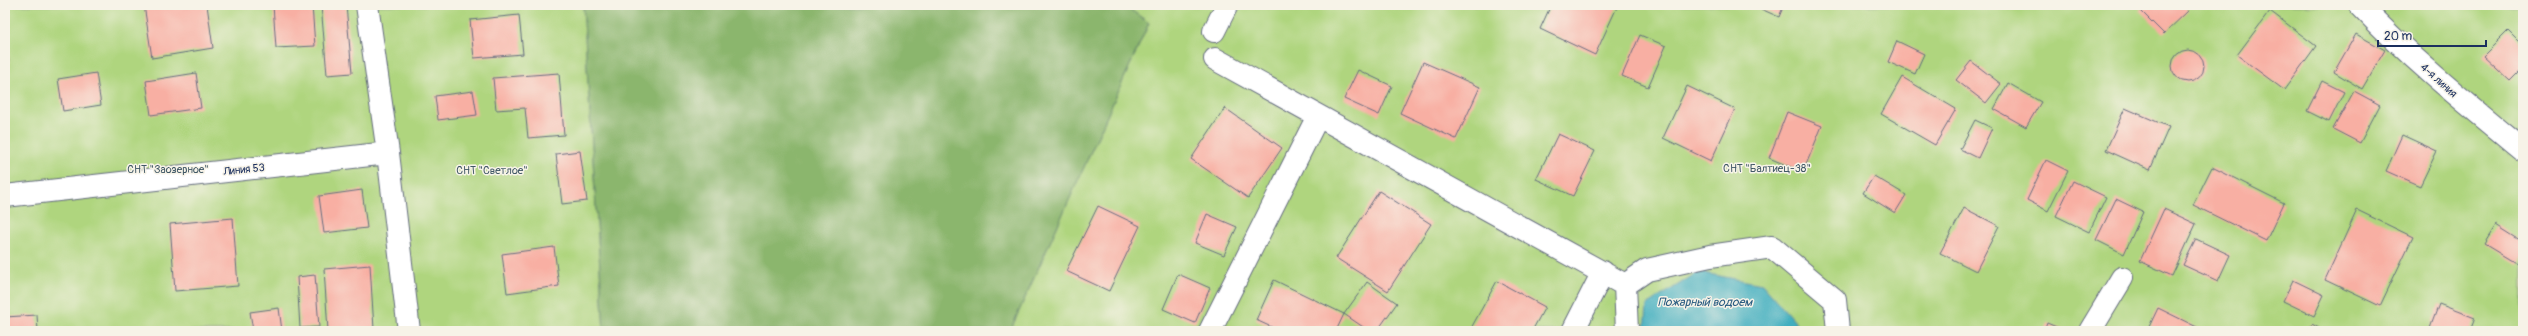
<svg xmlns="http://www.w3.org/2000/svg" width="2528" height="336" viewBox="0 0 2528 336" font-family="Pangolin,sans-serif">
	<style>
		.green { fill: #afd57e; stroke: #65826e }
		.forest { fill: #8bb66d; stroke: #537266 }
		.water { fill: #41aebf; stroke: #2e6e8e }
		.building { fill: #f8afa3 }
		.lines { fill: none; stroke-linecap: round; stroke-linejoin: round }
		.street-casing { stroke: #646c7f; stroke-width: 24 }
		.street { stroke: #fff; stroke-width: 22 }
		.labels { text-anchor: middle; stroke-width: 3; stroke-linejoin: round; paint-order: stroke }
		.street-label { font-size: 11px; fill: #1b2f5e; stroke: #f7f3e8 }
		.park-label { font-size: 11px; fill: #405866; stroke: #f7f3e8 }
		.water-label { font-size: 12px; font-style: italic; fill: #285b80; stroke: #f7f3e8 }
	</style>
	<rect width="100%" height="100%" fill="#f7f3e8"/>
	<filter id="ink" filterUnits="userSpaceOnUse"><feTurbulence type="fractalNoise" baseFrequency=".025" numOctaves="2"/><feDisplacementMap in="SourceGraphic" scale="8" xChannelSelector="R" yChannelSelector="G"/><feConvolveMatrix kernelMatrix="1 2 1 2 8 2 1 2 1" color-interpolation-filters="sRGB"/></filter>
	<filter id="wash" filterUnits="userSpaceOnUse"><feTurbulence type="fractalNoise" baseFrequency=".012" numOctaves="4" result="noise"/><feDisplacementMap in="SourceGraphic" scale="16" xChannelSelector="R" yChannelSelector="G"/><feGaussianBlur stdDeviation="0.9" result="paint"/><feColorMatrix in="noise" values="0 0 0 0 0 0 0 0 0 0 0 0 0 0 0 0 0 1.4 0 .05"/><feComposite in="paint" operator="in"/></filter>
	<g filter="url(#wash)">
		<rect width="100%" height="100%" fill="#ecdebb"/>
		<path class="green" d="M5,5H583L604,331H5Z
			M1124,5H2523V331H1010L1149,23Z"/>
		<path class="forest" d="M583,5H1124L1149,23L1010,331H604Z"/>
		<path class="water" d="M1698,272L1762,284L1803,331H1645L1647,305Z"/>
		<g id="blocks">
			<path class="building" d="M144,5H207L213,48L152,58Z
				M273,5H312L315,46L276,48Z
				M321,5H346L352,73L327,75Z
				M1551,5H1618L1595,55L1540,29Z
				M1752,5H1784L1779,17Z
				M2145,5H2184L2189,10L2164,34L2140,10Z
				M2270,11L2316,46L2284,90L2237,55Z
				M519,15L523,54L474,58L470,20Z
				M5,19L9,63H5Z
				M2508,31L2523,46V68L2510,81L2483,56Z
				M2356,34L2385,50L2362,89L2334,72Z
				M1640,35L1666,46L1648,87L1622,76Z
				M1897,41L1924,54L1915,74L1888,62Z
				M2172 66a16 16 0 1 1 32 0a16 16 0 1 1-32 0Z
				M1971,61L2001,84L1986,103L1956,80Z
				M1423,62L1480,87L1456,139L1400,113Z
				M1358,70L1392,86L1379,115L1344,99Z
				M96,73L101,105L63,111L58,79Z
				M196,73L201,108L151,115L146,81Z
				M559,73L564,135L528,138L525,108L496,110L493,78Z
				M1902,77L1956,109L1935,145L1881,114Z
				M2322,81L2344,92L2329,122L2307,111Z
				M2008,83L2041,102L2026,127L1994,109Z
				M1687,86L1735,109L1711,161L1663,138Z
				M473,91L477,115L438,120L435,96Z
				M2354,91L2380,105L2360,143L2333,129Z
				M1225,108L1282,148L1248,198L1191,159Z
				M2125,108L2169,127L2150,170L2106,150Z
				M1787,112L1822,126L1803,172L1769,158Z
				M1975,120L1992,128L1978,158L1960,149Z
				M1558,134L1595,151L1573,196L1536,179Z
				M2402,135L2437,151L2420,186L2386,171Z
				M580,151L587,201L562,204L556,154Z
				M2046,160L2068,171L2048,211L2027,200Z
				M2212,167L2284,203L2266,241L2193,205Z
				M1874,176L1906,195L1895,213L1863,193Z
				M2073,181L2106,197L2089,232L2056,216Z
				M362,190L367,228L324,233L319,196Z
				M1379,191L1431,224L1388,291L1336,258Z
				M2116,199L2143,212L2124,254L2096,240Z
				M1098,206L1140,226L1109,291L1066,271Z
				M1964,208L1999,226L1976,271L1940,253Z
				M2164,209L2196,224L2172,276L2140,261Z
				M2357,210L2413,237L2380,306L2325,280Z
				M1207,214L1237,227L1224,255L1195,243Z
				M233,218L238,286L175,291L170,224Z
				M2496,225L2523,242V255L2517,264L2484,244Z
				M2196,239L2230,255L2218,281L2183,265Z
				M554,247L559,286L507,293L502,254Z
				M370,265L374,329L328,331L324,269Z
				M1178,274L1210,288L1195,323L1163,309Z
				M315,275L319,327L300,328L297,277Z
				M1274,280L1344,314L1336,331H1280L1256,320Z
				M2293,280L2324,295L2314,316L2283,301Z
				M1497,281L1545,307L1532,331L1470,330Z
				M1367,282L1397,303L1377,331H1369L1344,314Z
				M2439,304L2475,318L2470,331H2429Z
				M279,308L282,331H253L250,312Z
				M2158,308L2205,331H2147Z
				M37,315L38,331H5V317Z
				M2047,323L2066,331H2044Z
				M2312,324L2324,331H2308Z"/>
		</g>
	</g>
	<g filter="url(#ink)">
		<use href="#blocks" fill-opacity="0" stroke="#646c7f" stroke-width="1"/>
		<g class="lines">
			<g class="street-casing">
				<path id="street" d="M367,5L388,153L409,331
					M2360,5C2410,58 2467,104 2523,150
					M1214,31L1227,5
					M1215,59L1625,285
					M5,196L388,153
					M1210,331L1318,116
					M1573,331L1603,272
					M1627,331L1625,285L1647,270L1710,256L1772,247L1835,300L1838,331
					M2090,331L2122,278"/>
			</g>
			<use href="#street" class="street"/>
		</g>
	</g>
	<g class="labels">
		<g class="street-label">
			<text transform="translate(2439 80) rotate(42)" y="4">4-я линия</text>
			<text transform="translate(244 169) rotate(-6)" y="4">Линия 53</text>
		</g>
		<g class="park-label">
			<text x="1767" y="172">СНТ "Балтиец-38"</text>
			<text x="168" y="173">СНТ "Заозерное"</text>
			<text x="492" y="174">СНТ "Светлое"</text>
		</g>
		<g class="water-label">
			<text x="1705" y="306">Пожарный водоем</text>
		</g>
	</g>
	<rect width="2528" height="336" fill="none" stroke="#f7f3e8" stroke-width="20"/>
	<path d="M2378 40v6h108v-6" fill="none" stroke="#1b2f5e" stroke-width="2"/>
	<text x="2384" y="40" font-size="12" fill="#1b2f5e" stroke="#f7f3e8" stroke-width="3" paint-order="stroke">20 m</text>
</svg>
